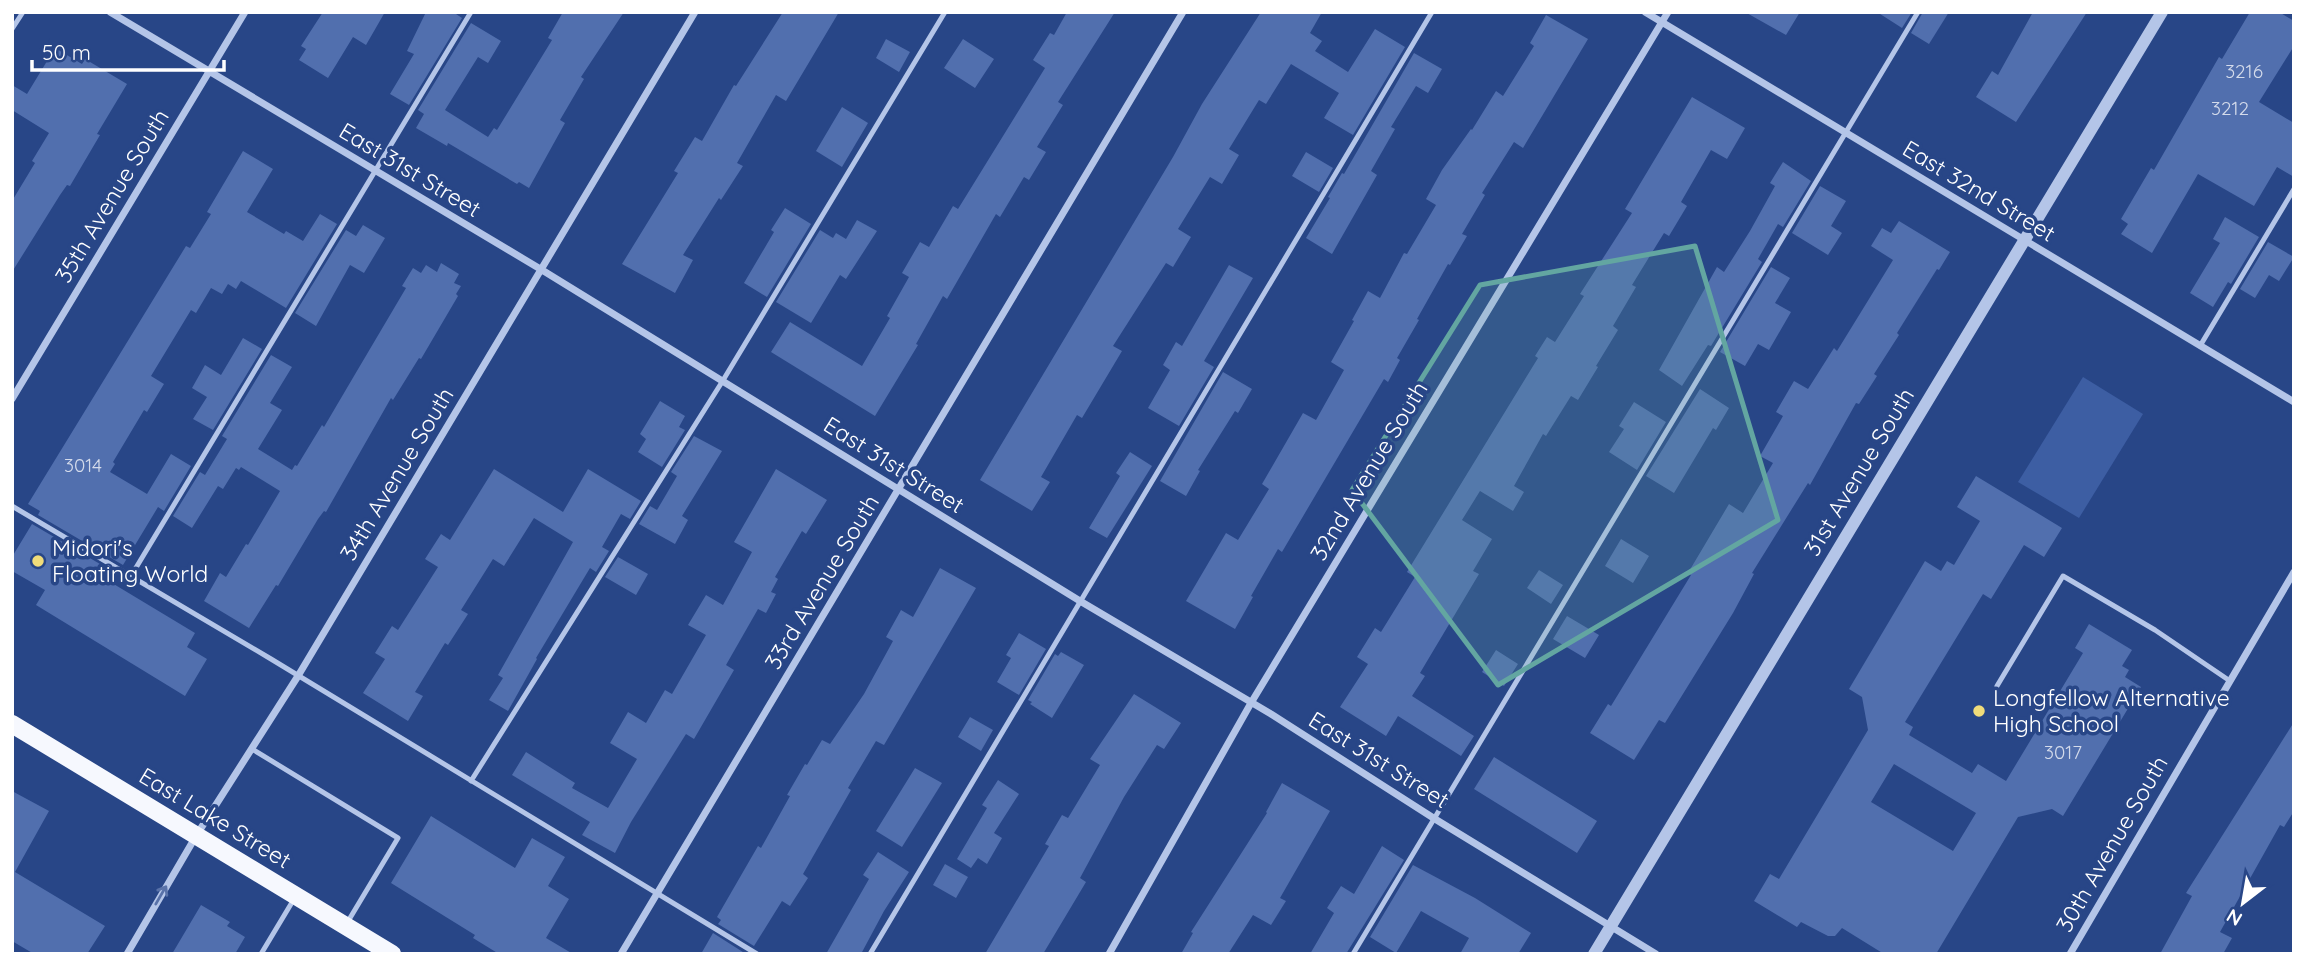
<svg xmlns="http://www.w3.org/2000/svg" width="2306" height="966" viewBox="0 0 2306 966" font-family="Quicksand,sans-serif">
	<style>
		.green { fill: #3d5ea3 }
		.building { fill: #516fae; fill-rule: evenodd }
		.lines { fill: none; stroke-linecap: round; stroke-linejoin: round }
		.service { stroke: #b4c5e8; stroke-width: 5 }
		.minor { stroke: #b4c5e8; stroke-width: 7 }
		.tertiary { stroke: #b4c5e8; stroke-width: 12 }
		.primary { stroke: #f6f8fe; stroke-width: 18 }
		.oneway { stroke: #5972a9 }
		.marked { fill: #63a6a1; fill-opacity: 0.2; stroke: #63a6a1; stroke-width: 5; stroke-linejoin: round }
		.poi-dot { fill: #f0dc7a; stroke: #284687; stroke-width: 2.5 }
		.labels { text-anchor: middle; stroke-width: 7; stroke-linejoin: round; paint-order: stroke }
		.number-label { font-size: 19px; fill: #d4dbeb }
		.street-label { font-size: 23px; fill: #fff; stroke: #284687 }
		.poi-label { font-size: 23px; fill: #fff; stroke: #284687; text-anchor: start }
	</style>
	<rect width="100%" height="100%" fill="#284687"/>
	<path class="green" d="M2083,377L2143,414L2079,518L2018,482Z"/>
	<path class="building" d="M323,12H385L366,45L353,37L328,78L299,60L306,49L301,46Z
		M426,12H453L462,18L409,105L390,94L414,54L407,51Z
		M563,12H624L581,77L584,79L560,120L565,123L529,188L519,182L517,184L448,143L447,146L416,128L424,114L418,110L471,23L501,41L488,63L478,57L445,110L488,137L494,128L497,130L552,40L548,38Z
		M783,12H839L786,101L776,95L737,163L743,166L721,200L719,198L683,255L693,260L675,293L622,264L678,173L674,171L695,137L702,141L734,85L736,86Z
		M1067,12H1115L1058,102L1063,105L1037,147L1046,152L1029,180L1024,177L1000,217L996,214L947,299L943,296L916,344L918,345L875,416L771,352L790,322L862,366L890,318L887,316L909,277L902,273L920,242L929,247L953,206L958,209L1045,68L1033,60L1050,33L1054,35Z
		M1261,12H1322L1310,33L1322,41L1315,51L1348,72L1375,29L1405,47L1353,135L1324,118L1339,93L1291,64L1266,104L1259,100L1229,149L1239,155L1222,184L1210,177L1178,229L1191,237L1173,267L1166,263L1113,346L1122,351L1082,418L1077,415L1041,477L1050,482L1032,511L980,480L1173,157L1202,104Z
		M1745,12H1800L1786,35Z
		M1877,12H1912L1902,28Z
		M1923,12H1949L1929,44L1911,33Z
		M2033,12H2087L2016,122L1976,97L1992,71L1998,75Z
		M2250,12H2279L2294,21V46L2259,102L2294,123V177L2277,167L2254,206L2198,174L2152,253L2121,234L2128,224L2121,219L2151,168L2154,170L2219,57L2222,59Z
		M1546,15L1588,39L1523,148L1514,142L1482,193L1485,195L1462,234L1467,236L1450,265L1448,264L1417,319L1419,320L1397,358L1400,360L1388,382L1384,379L1282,552L1278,549L1251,596L1253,597L1235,629L1186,601L1226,533L1238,540L1269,489L1262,484L1303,413L1316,420L1344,370L1331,362L1354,321L1352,320L1368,291L1380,298L1404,253L1407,254L1436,205L1426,199L1442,170L1471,129L1472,130L1496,91L1503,96L1534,46L1530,43Z
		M886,39L910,52L899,72L876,58Z
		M963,39L994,59L975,88L944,68Z
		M55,48L82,64L85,59L127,84L97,134L100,135L70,186L67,185L60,195L12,272V201L35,163L32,161L49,133L12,110V85L27,94Z
		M1414,53L1442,69L1428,93L1416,86L1391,127L1395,129L1371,171L1377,175L1332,254L1306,238L1330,198L1328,197L1342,173L1344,174Z
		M1692,97L1745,128L1727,159L1711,150L1681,202L1687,206L1669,236L1664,233L1632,285L1636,287L1613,326L1618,330L1596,366L1598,367L1578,400L1571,396L1546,436L1543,434L1514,486L1524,492L1513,511L1480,491L1462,520L1492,539L1473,571L1479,574L1420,673L1425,676L1412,696L1474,736L1461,756L1398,716L1386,736L1340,707L1368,664L1357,657L1375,628L1381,632L1415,577L1407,572L1538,358L1535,356L1547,337L1555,342L1584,296L1580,294L1632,213L1625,209Z
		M842,107L868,123L842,167L816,151Z
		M243,151L273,169L247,212L284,234L286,231L303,241L320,214L337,224L286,308L241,281L236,289L228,284L222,294L211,288L196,313L191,310L151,376L164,384L147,412L144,410L113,462L115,464L110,472L147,494L171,454L191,466L164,511L158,507L123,565L38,515L40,511L28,504L186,246L190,248L211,214L207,212Z
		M1306,152L1333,168L1319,192L1292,176Z
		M1783,162L1811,181L1783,227L1778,224L1758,259L1762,262L1711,346L1708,345L1682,386L1659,370L1717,267L1724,272L1750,231L1775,186L1770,183Z
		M1820,186L1846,201L1831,226L1842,233L1828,255L1792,233Z
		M785,208L811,224L767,297L744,283L774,232L771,230Z
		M2225,217L2259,237L2231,284L2228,282L2213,307L2190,293L2220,243L2213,239Z
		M857,220L877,231L846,279L840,275L811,323L776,302L820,230L833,238L836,233L846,239Z
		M1899,221L1950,252L1939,270L1937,269L1897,333L1899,335L1874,374L1877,376L1859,404L1856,403L1810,485L1808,483L1752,573L1754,574L1733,613L1665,723L1659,720L1634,760L1590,733L1608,704L1611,706L1691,575L1688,573L1729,504L1743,513L1773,463L1760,456L1783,416L1776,412L1794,381L1808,389L1834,348L1837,351L1893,260L1871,246L1882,228L1891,233Z
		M363,225L385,238L364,273L350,265L316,326L295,313L346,230L356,236Z
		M2268,242L2294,257L2279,281L2269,275L2255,298L2240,289Z
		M441,263L459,274L454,283L461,286L456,294L458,296L421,359L419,358L393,400L391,398L326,512L324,511L318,519L278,586L276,585L249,628L204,601L220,573L226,577L246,544L248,545L280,491L241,467L239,470L236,468L223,489L218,486L192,528L173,516L200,472L205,475L227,439L222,436L271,355L292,367L270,403L282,410L258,449L292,470L295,465L297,466L322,425L324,427L354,376L406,288L402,286L413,268L421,273L426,265L437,272Z
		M1229,265L1253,278L1204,361L1214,367L1179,426L1148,408L1170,370L1163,365L1176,342L1182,346Z
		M1771,267L1790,278L1775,303L1791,312L1769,350L1758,344L1745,366L1720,352Z
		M243,338L262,349L213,430L193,419L207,397L192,388L205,365L221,375Z
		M1223,372L1252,389L1238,413L1235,411L1198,470L1200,471L1186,496L1160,481Z
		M1700,389L1729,408L1716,430L1713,428L1674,493L1646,476Z
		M660,401L685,416L679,427L685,430L662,467L638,452L646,439L640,434Z
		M1634,402L1666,422L1637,470L1609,452L1624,429L1619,426Z
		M694,436L722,451L682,516L688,520L675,544L639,524L650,506L657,510L677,476L671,472Z
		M1130,452L1152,466L1107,538L1089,528L1120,476L1116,473Z
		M494,469L563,512L588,469L641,501L630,519L621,514L602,547L609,551L596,572L590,568L536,658L537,659L508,711L489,700L503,678L498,675L573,542L534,518L504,566L493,559L461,610L468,614L448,645L445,643L415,692L423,696L408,721L363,693L385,659L375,653L392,626L398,630L438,567L425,559L441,534L450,540Z
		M776,469L827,500L806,534L802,531L775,577L778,579L771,592L776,594L766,613L758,609L726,665L734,670L694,739L686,734L631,822L615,853L582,835L590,822L512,775L526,752L575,783L572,788L608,808L637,759L610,743L628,712L646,723L665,690L672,694L706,635L688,625L706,595L723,605L752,552L734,542Z
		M1976,476L2062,528L2044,557L2024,545L1991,599L1983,594L1905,722L1913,727L1909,735L1972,773L1978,764L2006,781L2083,653L2075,648L2089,624L2132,650L2122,666L2129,670L2125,677L2141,687L2063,816L2052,809L2018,817L1936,954H1884L1842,928L1835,936H1828L1801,922L1797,927L1754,901L1770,874L1779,879L1868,730L1862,697L1849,689L1925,561L1941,571L1947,561L1954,565L1980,521L1957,507ZM1894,764L1976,813L1953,851L1871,802Z
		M32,524L117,574L112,583L195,633L187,647L207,659L185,696L36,605L45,590L12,571V557Z
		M1621,539L1649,556L1633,583L1605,566Z
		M618,557L648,574L636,595L605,577Z
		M940,568L976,588L884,745L876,741L848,788L851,790L803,874L808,878L790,906L782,901L754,946L718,924L721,920L717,917L758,846L761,848L790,796L787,795L805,764L807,765L822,740L830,744L864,694L893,641L886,637L901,610L913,617Z
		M1539,570L1563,585L1551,604L1527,588Z
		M1567,616L1599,635L1585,658L1553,639Z
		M1019,633L1046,649L1019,695L997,682L1011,658L1006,655Z
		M1496,650L1518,664L1504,686L1482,672Z
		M1061,652L1084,665L1052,718L1030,704L1032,702L1028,700L1055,654L1058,656Z
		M1134,694L1181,723L1164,749L1157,745L1124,797L1080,878L1086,882L1043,954H985L1049,846L1045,844L1062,815L1068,818L1100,765L1090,759Z
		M970,717L993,730L981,751L958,737Z
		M2294,722V811L2284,827L2280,825L2220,932L2232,938L2223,954H2160L2192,896L2186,893Z
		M1494,757L1597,821L1577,853L1474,789Z
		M915,768L942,783L902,847L876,831Z
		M998,780L1019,794L994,833L1002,838L987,864L978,858L971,868L957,859L987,808L982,805Z
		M1282,783L1330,811L1280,898L1286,901L1271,925L1253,915L1228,954H1181L1193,933L1191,932L1267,813L1266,812Z
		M12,791L49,811L15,872L105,926L87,954H34L12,941Z
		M431,816L515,868L532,838L565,857L548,886L569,899L546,938L573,954H499L473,938L475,935L391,883Z
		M1382,846L1404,860L1346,954H1310L1334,913L1327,908L1341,886L1354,894Z
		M878,852L909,872L884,911L861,954H826L869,879L863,875Z
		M945,864L968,877L956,898L933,885Z
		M1413,865L1475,898L1531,933L1518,954H1460L1469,938L1421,911L1396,953L1370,937Z
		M201,905L230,922L227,926L245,937L235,954H172Z
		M713,933L746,954H701Z"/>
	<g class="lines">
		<path class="service" d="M12,29L23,12
			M2200,346L2294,189
			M12,506L271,659L757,954
			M131,576L471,12
			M1997,686L2063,576L2155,630L2230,681
			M252,749L398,838L347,923
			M471,781L722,382L945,12
			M261,954L294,899
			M870,954L1432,12
			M1353,954L1918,12"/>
		<path class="minor" d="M110,12L542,270L1080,601L1271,714L1435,819L1656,954
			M1645,12L2294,402
			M12,399L245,12
			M127,954L196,836L298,676L695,12
			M621,954L1183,12
			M1109,954L1251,703L1668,12
			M2070,954L2294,572"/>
		<path class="tertiary" d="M1594,954L2162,12"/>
		<path class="primary" d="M12,724L392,954"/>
	</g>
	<defs><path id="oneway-shaft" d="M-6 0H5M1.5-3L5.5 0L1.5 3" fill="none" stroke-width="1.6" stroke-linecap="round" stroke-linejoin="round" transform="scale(1.75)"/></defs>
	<use class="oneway" href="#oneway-shaft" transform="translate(161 895) rotate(-60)"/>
	<path class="marked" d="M1695,246L1778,520L1498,685L1352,490L1480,285Z"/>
	<g class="poi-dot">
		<circle cx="38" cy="561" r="7"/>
		<circle cx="1979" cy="711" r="7"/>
	</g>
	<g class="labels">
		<g class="number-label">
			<text x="2244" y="78">3216</text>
			<text x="2230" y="115">3212</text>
			<text x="83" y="472">3014</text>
			<text x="2063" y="759">3017</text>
		</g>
		<g class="street-label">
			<text transform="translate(410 170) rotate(31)" y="8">East 31st Street</text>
			<text transform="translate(1979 191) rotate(31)" y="8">East 32nd Street</text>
			<text transform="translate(112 196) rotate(-59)" y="8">35th Avenue South</text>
			<text transform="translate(894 465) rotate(32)" y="8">East 31st Street</text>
			<text transform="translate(1369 471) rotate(-59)" y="8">32nd Avenue South</text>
			<text transform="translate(1859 472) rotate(-59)" y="8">31st Avenue South</text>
			<text transform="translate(397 474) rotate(-59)" y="8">34th Avenue South</text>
			<text transform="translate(822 582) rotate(-59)" y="8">33rd Avenue South</text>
			<text transform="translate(1379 760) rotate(32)" y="8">East 31st Street</text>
			<text transform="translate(215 818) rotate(31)" y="8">East Lake Street</text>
			<text transform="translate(2112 844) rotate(-60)" y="8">30th Avenue South</text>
		</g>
		<g class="poi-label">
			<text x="52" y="556">Midori's<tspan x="52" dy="26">Floating World</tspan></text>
			<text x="1993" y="706">Longfellow Alternative<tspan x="1993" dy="26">High School</tspan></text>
		</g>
	</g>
	<rect width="2306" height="966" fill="none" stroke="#ffffff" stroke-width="28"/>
	<g transform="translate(2243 903) rotate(211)" stroke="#284687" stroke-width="5" paint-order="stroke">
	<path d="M0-5L12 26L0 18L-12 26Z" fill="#ffffff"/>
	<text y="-10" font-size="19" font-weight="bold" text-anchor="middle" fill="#ffffff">N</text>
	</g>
	<path d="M32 60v10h192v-10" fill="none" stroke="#ffffff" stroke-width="3.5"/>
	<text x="42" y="60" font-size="21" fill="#ffffff" stroke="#284687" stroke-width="5" paint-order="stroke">50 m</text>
</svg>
